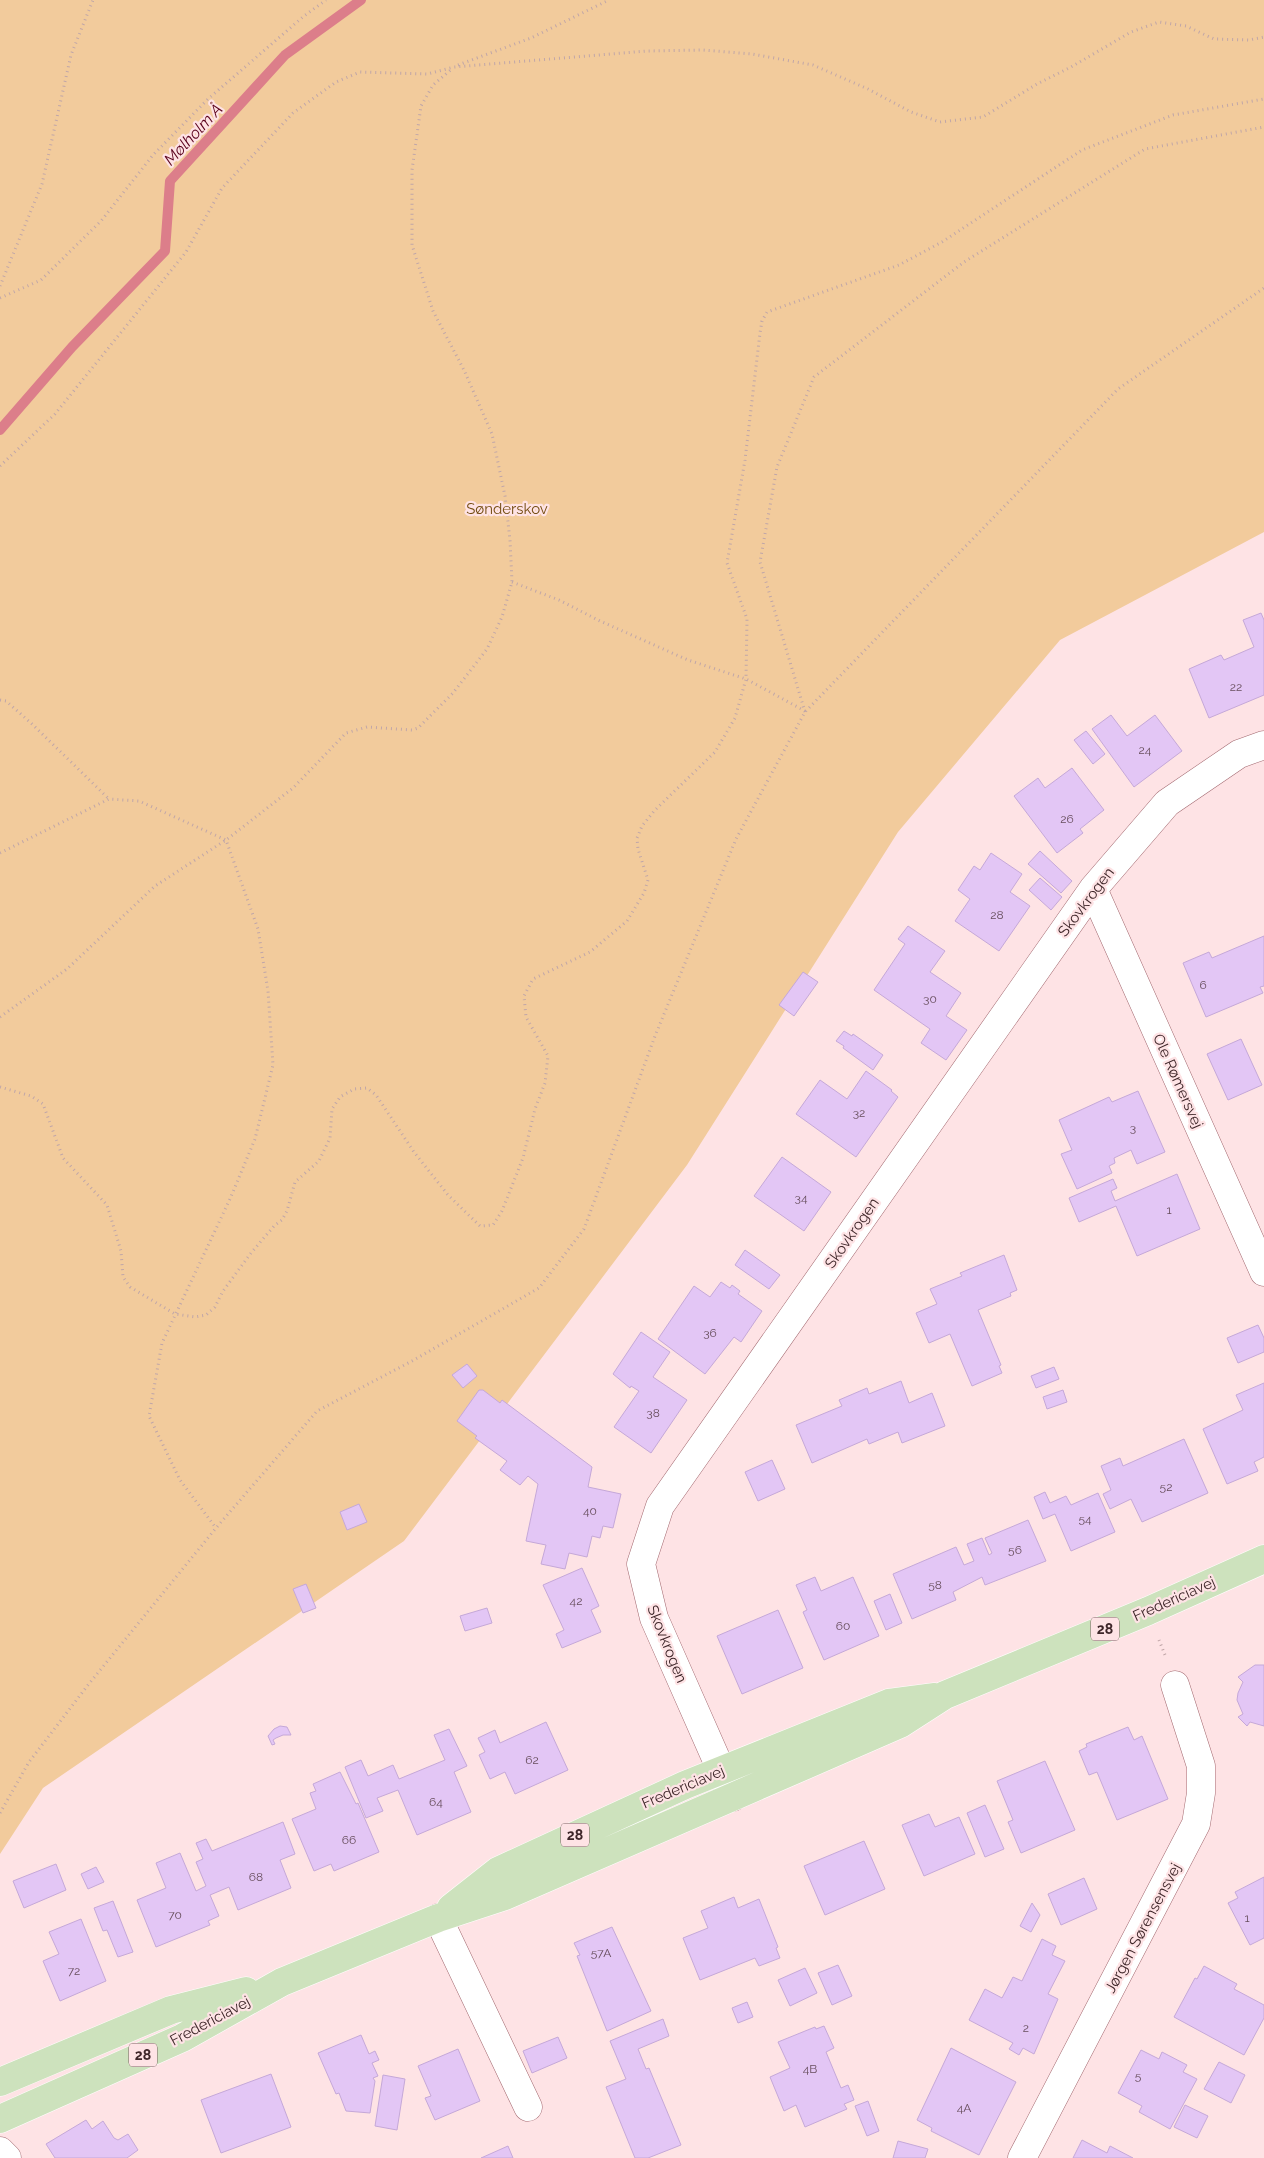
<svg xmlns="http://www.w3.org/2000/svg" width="1264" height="2158" viewBox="0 0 1264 2158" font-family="Raleway,sans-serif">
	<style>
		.green { fill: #f2cb9c }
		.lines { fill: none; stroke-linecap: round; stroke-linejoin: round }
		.stream { stroke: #dc7e8a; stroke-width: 10 }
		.building { fill: #e3c6f5; stroke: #c5a8d8 }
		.street-casing { stroke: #a36970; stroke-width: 29 }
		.primary-casing { stroke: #fff; stroke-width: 29 }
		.path { stroke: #c0a6a8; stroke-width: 3; stroke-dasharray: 1 4; stroke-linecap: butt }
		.street { stroke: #fff; stroke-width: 28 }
		.primary { stroke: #cde2bd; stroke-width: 28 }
		.labels { text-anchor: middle; stroke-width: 4.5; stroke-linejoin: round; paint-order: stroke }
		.number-label { font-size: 12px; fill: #674e5c }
		.shield { fill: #fee3e5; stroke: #785f61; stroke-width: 1 }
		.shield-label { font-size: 14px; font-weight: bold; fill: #3e2629 }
		.park-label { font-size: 15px; fill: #744d11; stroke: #fee3e5 }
		.street-label { font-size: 15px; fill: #3e2629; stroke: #fee3e5 }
		.water-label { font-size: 16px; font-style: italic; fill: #59001c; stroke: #fee3e5 }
	</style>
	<rect width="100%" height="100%" fill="#fee3e5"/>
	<path class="green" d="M0,0H1264V532L1060,640L898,832L687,1165L404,1541L43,1788L0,1854Z"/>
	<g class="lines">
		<path class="stream" d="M0,430L72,347L165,251L170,181L285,55L361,0"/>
	</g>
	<path class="building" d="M1261,613L1264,620V695L1209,718L1189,669L1221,655L1224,660L1254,647L1243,620Z
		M1111,715L1127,736L1155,715L1182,751L1134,787L1092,729Z
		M1086,731L1105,754L1093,764L1074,740Z
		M1072,768L1104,810L1080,829L1083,833L1057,853L1014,796L1038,778L1045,788Z
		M1040,851L1072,881L1061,893L1028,864Z
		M991,853L1022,874L1010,892L1030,906L999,951L955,921L970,899L958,890L974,866L980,870Z
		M1040,878L1062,897L1051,910L1029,890Z
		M908,926L945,951L930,972L961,993L946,1016L967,1030L946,1060L921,1043L930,1029L874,990L905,944L898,939Z
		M1264,936V986L1260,987L1263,993L1206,1017L1183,963L1209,952L1212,958Z
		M803,972L818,982L794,1016L779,1005Z
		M844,1031L852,1036L853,1034L883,1055L873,1070L843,1048L844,1046L836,1041Z
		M1241,1039L1262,1085L1228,1100L1207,1054Z
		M866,1071L892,1090L891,1091L898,1097L856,1157L796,1114L820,1080L847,1099Z
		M1138,1091L1165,1152L1137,1164L1131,1150L1114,1158L1115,1163L1109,1166L1112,1173L1077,1189L1061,1154L1072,1150L1059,1120L1109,1097L1112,1102Z
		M782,1157L831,1192L804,1231L754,1196Z
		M1177,1174L1200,1229L1137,1256L1116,1206L1079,1222L1069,1198L1113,1179L1117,1188L1111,1191L1115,1201Z
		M745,1250L780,1275L769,1289L735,1265Z
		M1004,1255L1017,1290L1010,1293L1011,1296L978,1310L1001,1365L999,1366L1002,1373L972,1386L950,1334L929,1343L916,1313L937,1304L930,1289L962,1276L960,1273Z
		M721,1282L730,1288L732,1285L740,1291L738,1294L762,1311L741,1342L734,1337L705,1374L658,1339L694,1286L710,1297Z
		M1258,1325L1264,1338V1352L1238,1363L1227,1338Z
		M641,1332L670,1352L653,1377L687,1400L651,1453L614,1427L639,1391L631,1386L630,1388L613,1374Z
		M467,1364L477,1376L463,1388L452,1375Z
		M1054,1367L1059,1379L1036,1388L1031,1376Z
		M901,1381L909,1403L932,1393L945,1426L902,1443L898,1432L869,1444L867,1439L812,1463L796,1425L842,1406L839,1400L867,1388L869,1394Z
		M1264,1383V1457L1254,1462L1258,1471L1227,1484L1203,1429L1243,1410L1236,1395Z
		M479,1390H483L500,1403L502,1400L592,1467L588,1487L621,1494L613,1528L603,1526L600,1538L592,1536L587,1557L569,1553L565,1569L541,1564L546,1545L526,1541L538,1484L528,1476L520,1485L500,1470L507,1461L475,1438L477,1436L457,1421Z
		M1063,1390L1067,1402L1047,1409L1043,1397Z
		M1184,1439L1208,1493L1142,1522L1131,1499L1110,1509L1103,1494L1111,1490L1101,1466L1120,1458L1123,1466Z
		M772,1460L785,1489L758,1501L745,1472Z
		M1045,1492L1050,1503L1066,1496L1071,1505L1098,1493L1115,1532L1071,1551L1055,1514L1043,1519L1034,1497Z
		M359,1504L367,1522L347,1530L340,1512Z
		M1028,1520L1046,1561L985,1585L982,1577L953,1592L956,1600L912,1619L893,1574L956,1547L964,1565L974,1561L967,1544L982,1538L989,1555L992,1553L985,1538Z
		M582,1568L599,1606L591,1610L601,1632L562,1648L556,1634L564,1630L543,1585Z
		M815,1577L821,1591L853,1577L879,1636L824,1660L803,1612L807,1610L796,1585Z
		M306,1584L316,1608L303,1613L293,1589Z
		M890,1594L902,1623L886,1630L874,1601Z
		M487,1608L492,1623L465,1631L460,1616Z
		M778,1610L803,1668L742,1694L717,1636Z
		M1255,1665H1264V1726L1250,1722L1247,1726L1238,1717L1243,1714L1237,1700L1238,1693L1243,1682L1238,1677Z
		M546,1722L568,1770L515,1794L505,1772L490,1779L479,1755L485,1752L478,1738L495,1730L500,1743Z
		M280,1726L287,1727L291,1735H283L276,1738L273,1740L275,1744L272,1745L268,1736L274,1729Z
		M1128,1727L1134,1740L1142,1736L1168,1799L1117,1820L1097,1772L1089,1775L1079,1751L1087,1747L1086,1744Z
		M449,1729L467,1766L454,1772L471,1812L417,1835L398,1790L377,1798L383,1811L366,1818L345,1767L361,1760L368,1776L393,1765L399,1779L445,1760L434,1735Z
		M1045,1761L1075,1830L1021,1853L1008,1822L1013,1820L997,1781Z
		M340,1772L356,1804L358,1803L379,1852L334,1871L331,1864L314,1871L292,1819L316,1809L310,1793L316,1791L313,1784Z
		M985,1805L1004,1849L985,1857L967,1813Z
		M929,1814L935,1827L959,1817L975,1854L924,1876L902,1825Z
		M283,1822L295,1854L280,1860L291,1888L238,1910L229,1887L210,1895L219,1916L208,1921L210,1925L156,1947L137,1900L166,1888L156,1863L180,1853L196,1891L206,1886L196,1862L203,1859L196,1843L206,1839L212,1851Z
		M864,1841L885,1889L825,1915L804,1866Z
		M56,1864L66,1890L24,1908L13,1881Z
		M96,1867L104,1882L88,1889L81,1874Z
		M1264,1877V1938L1250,1945L1228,1903L1238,1898L1235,1892Z
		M1084,1878L1097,1909L1061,1925L1048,1894Z
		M734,1897L738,1908L759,1899L778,1947L776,1948L780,1958L759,1966L755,1958L700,1980L683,1938L708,1928L701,1911Z
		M113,1901L133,1952L118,1957L107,1930L103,1931L94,1908Z
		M1032,1903L1040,1915L1031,1932L1020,1926Z
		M81,1919L106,1981L60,2001L43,1961L59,1954L49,1932Z
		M612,1927L651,2011L607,2031L577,1956L580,1955L574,1943Z
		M1042,1939L1056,1946L1052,1955L1065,1961L1048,1994L1058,1999L1034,2054L1023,2048L1019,2055L1009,2049L1013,2043L969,2020L985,1989L1002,1998L1013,1977L1022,1981Z
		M838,1965L852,1996L832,2005L818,1973Z
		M1204,1966L1237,1984L1234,1989L1264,2005V2018L1244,2055L1174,2017L1195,1978L1197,1979Z
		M805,1968L817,1993L790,2006L778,1980Z
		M747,2002L753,2017L738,2023L732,2008Z
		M663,2019L669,2036L638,2049L646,2069L649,2068L681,2145L648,2158H635L606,2087L626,2079L610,2041Z
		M824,2026L834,2048L826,2052L841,2088L848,2085L854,2100L844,2104L847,2109L805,2127L796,2105L784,2111L770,2077L790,2068L778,2042L815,2027L816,2029Z
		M361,2035L369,2054L375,2051L379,2060L372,2063L378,2076L373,2078L375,2081L370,2113L346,2111L339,2093L336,2094L318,2053Z
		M558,2037L567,2058L532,2073L523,2051Z
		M951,2048L1016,2082L979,2155L931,2131L932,2128L917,2120Z
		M458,2049L480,2101L435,2120L425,2098L431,2096L418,2066Z
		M1141,2050L1159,2059L1162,2052L1187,2065L1183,2072L1197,2079L1170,2129L1139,2112L1142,2106L1118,2093Z
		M1219,2062L1245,2075L1231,2103L1204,2089Z
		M271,2074L291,2127L221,2153L201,2100Z
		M383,2075L405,2079L397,2130L375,2126Z
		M868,2101L879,2131L867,2136L855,2106Z
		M1185,2105L1208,2116L1197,2138L1174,2127Z
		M86,2120L92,2129L103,2121L114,2138L118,2140L128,2134L138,2150L127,2158H55L46,2144Z
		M1082,2140L1107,2153L1110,2146L1133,2158H1073Z
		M898,2141L928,2149L925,2158H893Z
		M508,2146L513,2158H481Z"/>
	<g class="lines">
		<g class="street-casing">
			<path id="street" d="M1093,889L1264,1272
				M733,1797L654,1618L641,1564L660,1506L1093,889L1167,803L1239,754L1264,745
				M438,1918L528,2107
				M0,2151L7,2158
				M1022,2158L1196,1824L1201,1793V1766L1175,1685"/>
		</g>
		<g class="primary-casing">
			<path id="primary" d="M451,1908L498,1871L685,1785L889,1703L935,1697
				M0,2082L171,2010L246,1991
				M0,2119L182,2038L282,1982L438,1918L505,1896L900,1724L945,1695L1148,1611L1264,1559"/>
		</g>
		<path class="path" d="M458,65L531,38L609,0
			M0,286L42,184L71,55L93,0
			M0,298L41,280L101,221L153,155L208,99L304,16L326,0
			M0,466L55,414L186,252L222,188L293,113L336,82L360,72L427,74L454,67L647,51L703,50L752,54L813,65L868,89L911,112L940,122L983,117L1037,84L1071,67L1131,32L1159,22L1186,26L1214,39L1249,40L1264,37
			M512,582L559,600L600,621L688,660L746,679L805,711
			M0,700L6,701L31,723L109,799
			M805,712L760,562L777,467L814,377L964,262L1145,149L1264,127
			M0,853L109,799L139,801L226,840L258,929L268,991L273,1065L255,1139L230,1199L162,1343L149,1416L180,1480L216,1528
			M0,1017L67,969L155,886L226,840L293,788L346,733L367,727L412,730L418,728L453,693L487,649L502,617L512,582L510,540L505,496L492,434L464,370L433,311L412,245V170L421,106L433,85L453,68
			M0,1087L31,1096L43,1104L63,1158L107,1205L121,1251L123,1277L130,1287L175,1314L195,1317L206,1315L215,1307L223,1291L251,1253L274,1226L282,1220L287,1211L295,1182L319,1161L330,1138L332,1109L340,1097L354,1089L367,1088L376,1095L414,1152L448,1195L480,1226L493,1225L502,1211L523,1158L535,1109L545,1083L548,1056L526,1017L524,996L533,979L590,952L627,921L644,893L648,880L638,849L637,838L642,826L655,810L715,752L735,718L746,679L747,619L727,563L745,460L760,333L762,321L767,312L899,265L942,242L1082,150L1173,115L1264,99
			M1159,1640L1165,1655
			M0,1813L29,1762L88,1685L216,1528L317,1411L412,1361L539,1288L584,1229L655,1036L736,839L805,712L1118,389L1264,288"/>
		<use href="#street" class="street"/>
		<use href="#primary" class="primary"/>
	</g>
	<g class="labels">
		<g class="number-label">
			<text x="1236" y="691">22</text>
			<text x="1145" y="754">24</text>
			<text x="1067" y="823">26</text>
			<text x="997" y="919">28</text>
			<text x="1203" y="989">6</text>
			<text x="930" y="1003">30</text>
			<text x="859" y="1117">32</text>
			<text x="1133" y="1132">3</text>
			<text x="801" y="1202">34</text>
			<text x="1169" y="1214">1</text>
			<text x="710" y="1337">36</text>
			<text x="653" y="1417">38</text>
			<text x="1166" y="1491">52</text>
			<text x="590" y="1515">40</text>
			<text x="1085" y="1523">54</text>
			<text x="1015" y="1554">56</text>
			<text x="935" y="1589">58</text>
			<text x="576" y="1605">42</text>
			<text x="843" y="1630">60</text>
			<text x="532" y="1764">62</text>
			<text x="436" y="1806">64</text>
			<text x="349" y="1844">66</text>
			<text x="256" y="1881">68</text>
			<text x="175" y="1919">70</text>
			<text x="1247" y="1922">1</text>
			<text x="601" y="1957">57A</text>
			<text x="74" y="1975">72</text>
			<text x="1026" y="2032">2</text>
			<text x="810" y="2073">4B</text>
			<text x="1138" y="2080">5</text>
			<text x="964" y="2112">4A</text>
		</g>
		<g class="shield">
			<rect x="1091" y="1617.5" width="28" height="23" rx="4"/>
			<rect x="561" y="1823.5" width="28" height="23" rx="4"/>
			<rect x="129" y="2043.5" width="28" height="23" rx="4"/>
		</g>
		<g class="shield-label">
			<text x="1105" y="1634">28</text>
			<text x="575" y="1840">28</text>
			<text x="143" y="2060">28</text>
		</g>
		<g class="park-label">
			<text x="507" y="514">Sønderskov</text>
		</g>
		<g class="street-label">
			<text transform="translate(1086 902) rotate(-53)" y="5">Skovkrogen</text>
			<text transform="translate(1178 1081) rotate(66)" y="5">Ole Rømersvej</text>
			<text transform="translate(852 1233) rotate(-55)" y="5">Skovkrogen</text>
			<text transform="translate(1174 1599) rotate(-24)" y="5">Fredericiavej</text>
			<text transform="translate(667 1644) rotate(68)" y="5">Skovkrogen</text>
			<text transform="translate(683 1787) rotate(-23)" y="5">Fredericiavej</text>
			<text transform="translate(1143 1928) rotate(-62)" y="5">Jørgen Sørensensvej</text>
			<text transform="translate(210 2021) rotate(-28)" y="5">Fredericiavej</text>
		</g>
		<g class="water-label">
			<text transform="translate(193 134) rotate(-47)" y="6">Mølholm Å</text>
		</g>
	</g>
</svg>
